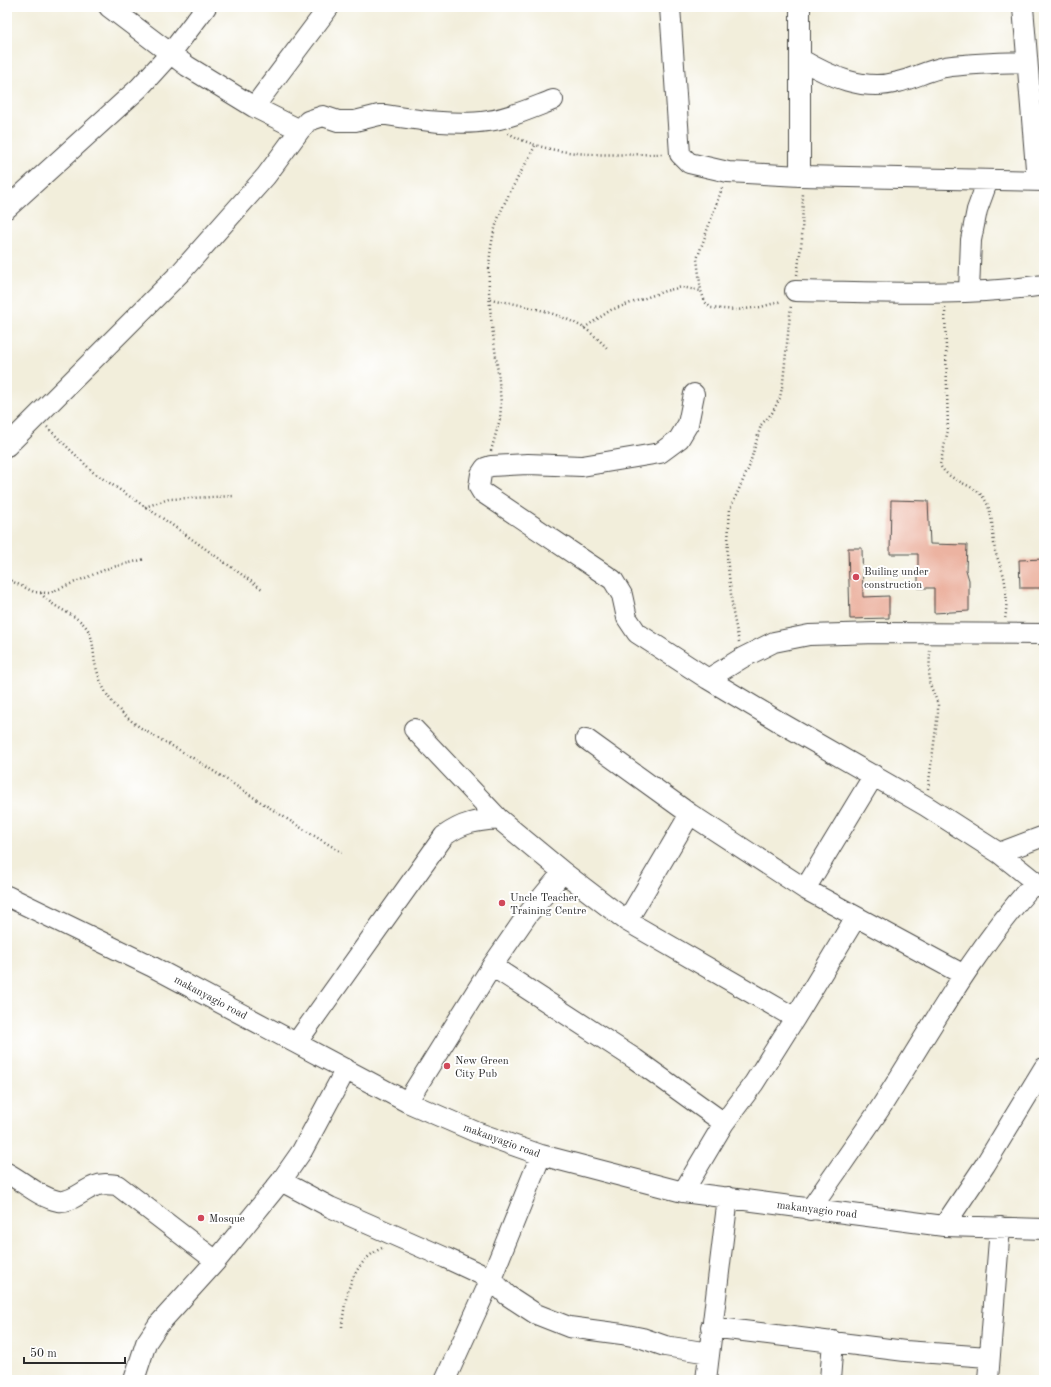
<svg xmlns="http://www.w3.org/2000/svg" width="1051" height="1387" viewBox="0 0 1051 1387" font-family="'Old Standard TT',serif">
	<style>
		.building { fill: #ecb3a1 }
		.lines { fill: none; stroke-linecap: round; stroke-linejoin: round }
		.minor-casing { stroke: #494845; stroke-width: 22 }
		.path { stroke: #494845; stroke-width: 2.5; stroke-dasharray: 1 3; stroke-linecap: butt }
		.minor { stroke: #fff; stroke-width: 20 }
		.poi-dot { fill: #d1495b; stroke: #fff; stroke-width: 1.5 }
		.labels { text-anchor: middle; stroke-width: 4; stroke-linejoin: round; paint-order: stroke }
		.poi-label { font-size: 11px; fill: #2b2b2b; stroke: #fff; text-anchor: start }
		.street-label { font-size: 11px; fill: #2b2b2b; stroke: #fff }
	</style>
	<rect width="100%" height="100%" fill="#fff"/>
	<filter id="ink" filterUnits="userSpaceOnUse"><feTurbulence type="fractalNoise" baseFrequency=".025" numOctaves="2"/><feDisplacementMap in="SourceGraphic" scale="8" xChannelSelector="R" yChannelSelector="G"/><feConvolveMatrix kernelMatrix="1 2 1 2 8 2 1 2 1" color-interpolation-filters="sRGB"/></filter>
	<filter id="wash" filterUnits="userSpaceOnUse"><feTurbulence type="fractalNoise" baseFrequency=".012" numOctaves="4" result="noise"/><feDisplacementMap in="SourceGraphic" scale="16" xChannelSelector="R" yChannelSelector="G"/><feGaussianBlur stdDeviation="0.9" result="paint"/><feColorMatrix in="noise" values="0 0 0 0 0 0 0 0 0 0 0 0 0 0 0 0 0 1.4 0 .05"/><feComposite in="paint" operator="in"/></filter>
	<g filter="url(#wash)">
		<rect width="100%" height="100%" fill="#f2eedb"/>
		<g id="blocks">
			<path class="building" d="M891,500L928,501L930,544L967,545L966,570L969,580V611L934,613V588H918V554H890Z
				M848,548H862L863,597L889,596V618L850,619Z
				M1044,559V588H1020L1019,560Z"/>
		</g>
	</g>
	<g filter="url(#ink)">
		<use href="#blocks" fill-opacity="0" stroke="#494845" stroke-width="1"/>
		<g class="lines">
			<g class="minor-casing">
				<path id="minor" d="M109,7L187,66L254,107L300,130
					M670,7L680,154L689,163L728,172L800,176L1044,181
					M800,7V176
					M1023,7L1037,181
					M800,59C829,76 864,92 898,82C914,78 929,70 945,67C972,63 1000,63 1027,62
					M254,107L329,7
					M7,208L139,88L170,54L206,7
					M795,291C878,292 962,297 1044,285
					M969,291L971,240L977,210L988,180
					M694,394L688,424L679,439L660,453L582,466L528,464L491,466L485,468L481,474L479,487L482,492L613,580L622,595L627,618L637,633L708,679L783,724L926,806L999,853L1044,889
					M7,446L180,273L266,176L300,130L308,121L323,116L338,121H355L379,115H386C417,120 457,126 488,121C510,118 532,108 553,100
					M708,679L742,658L774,642L809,635L877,633L1044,634
					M414,729L499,819L563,872L627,921L795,1018
					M586,739L690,814L805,889L964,975
					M999,853L1044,836
					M805,889L874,775
					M7,896L151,966L407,1102L476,1132L541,1155L683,1192L944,1226L1044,1229
					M627,921L690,814
					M492,966L635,1059L724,1123
					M297,1042L444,836C464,822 475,821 499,819
					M407,1102L492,966L528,914L563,872
					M7,1173C24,1182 39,1197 58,1201C72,1203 83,1190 95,1186C102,1183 109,1184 117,1185L216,1261
					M281,1181L330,1207L446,1258L491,1279L507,1295L536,1314L569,1327L622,1334L642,1338L665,1346L709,1353
					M683,1192L724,1123L754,1083L795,1018L856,917
					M810,1210C833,1176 857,1143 879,1110C929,1032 973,951 1035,882
					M944,1226L985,1165L1044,1068
					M711,1327L905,1351L988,1357
					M134,1380L146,1343L158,1325L216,1261L281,1181L302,1151L346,1069
					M445,1380L491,1279L541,1155
					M706,1380L728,1197
					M830,1380L833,1341
					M988,1380L1000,1227"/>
			</g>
			<path class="path" d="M508,133C555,160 612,154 664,154
				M722,188L697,259L701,291L705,302L711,308L737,310L761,307L782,301
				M797,275L802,239L803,192
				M490,299C521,305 556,311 584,328C592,333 600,341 607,348
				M945,308L948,430L940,465C949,482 972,483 983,497C994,511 992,534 995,551C998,561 1004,572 1005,583C1007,594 1007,607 1005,619
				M584,328L611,310L665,291L682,287L701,291
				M47,427L93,472L165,520L262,589
				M491,451L500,419L501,406C498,345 477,279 498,219C507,194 523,170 535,146
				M145,507L169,499L235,496
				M7,579L34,592L49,593L109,568L145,559
				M41,593C52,609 79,614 88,630C94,640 93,653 95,663C98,675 103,690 110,699C133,730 165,740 196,760C245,791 292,824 342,852
				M739,642L733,613L727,557L730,509L749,467L761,425L772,413L780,398L783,382L791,305
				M928,789L938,713V704L929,682L930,648
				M342,1327C345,1295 351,1263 382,1248"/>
			<use href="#minor" class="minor"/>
		</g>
	</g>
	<g class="poi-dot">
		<circle cx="856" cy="577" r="4"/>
		<circle cx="502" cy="903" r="4"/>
		<circle cx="447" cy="1066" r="4"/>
		<circle cx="201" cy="1218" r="4"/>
	</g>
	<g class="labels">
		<g class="poi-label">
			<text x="864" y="575">Builing under<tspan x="864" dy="13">construction</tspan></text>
			<text x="510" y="901">Uncle Teacher<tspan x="510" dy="13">Training Centre</tspan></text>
			<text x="455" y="1064">New Green<tspan x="455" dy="13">City Pub</tspan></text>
			<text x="209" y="1222">Mosque</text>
		</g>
		<g class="street-label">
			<text transform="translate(211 997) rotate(28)" y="4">makanyagio road</text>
			<text transform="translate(502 1140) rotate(20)" y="4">makanyagio road</text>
			<text transform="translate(817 1209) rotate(7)" y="4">makanyagio road</text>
		</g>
	</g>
	<rect width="1051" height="1387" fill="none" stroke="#fff" stroke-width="24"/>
	<path d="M24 1357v6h101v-6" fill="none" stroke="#2b2b2b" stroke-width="2"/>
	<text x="30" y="1357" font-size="12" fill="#2b2b2b" stroke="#ffffff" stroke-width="3" paint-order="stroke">50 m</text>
</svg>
